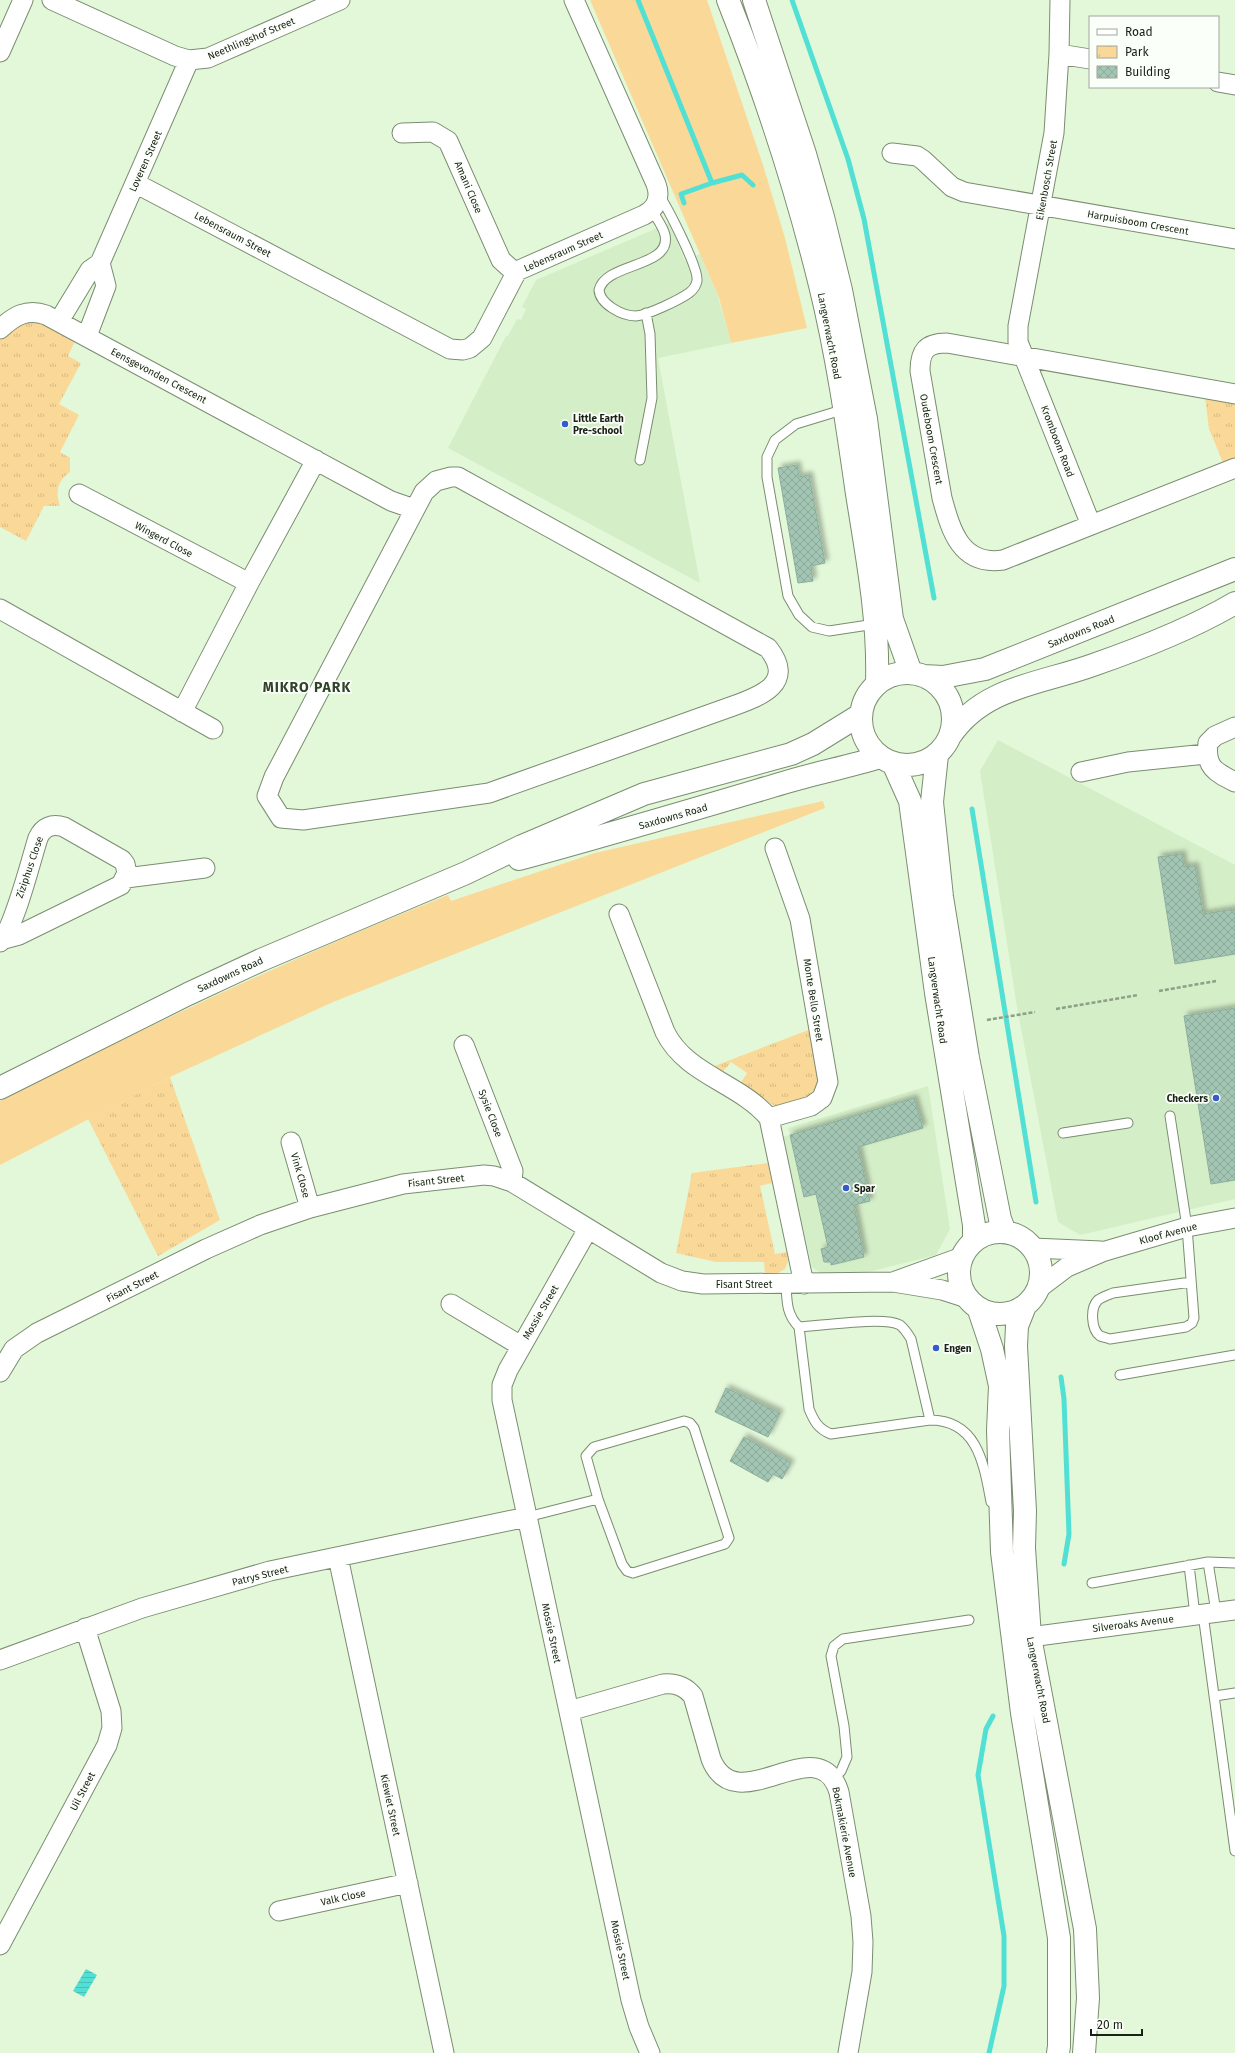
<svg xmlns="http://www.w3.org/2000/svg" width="1235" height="2053" viewBox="0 0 1235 2053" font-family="'Fira Sans',sans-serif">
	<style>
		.built { fill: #d4eec8 }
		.grass { fill: #fad998 }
		.park { fill: url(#park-tufts) }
		.water { fill: url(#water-rules) }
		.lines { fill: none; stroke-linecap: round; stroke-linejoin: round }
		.stream { stroke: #52e0d5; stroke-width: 5 }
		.building { fill: url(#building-cross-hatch); stroke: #8caf9c; filter: url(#shadow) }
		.lane-casing { stroke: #7a8d71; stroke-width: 11 }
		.street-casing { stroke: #7a8d71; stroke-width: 21 }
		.secondary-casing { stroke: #7a8d71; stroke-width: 24 }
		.path { stroke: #8e9e87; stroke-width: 2.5; stroke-dasharray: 4 2; stroke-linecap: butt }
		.lane { stroke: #fff; stroke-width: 9 }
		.street { stroke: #fff; stroke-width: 19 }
		.secondary { stroke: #fff; stroke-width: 22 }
		.poi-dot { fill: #355bcb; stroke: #fbfff9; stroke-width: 1.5 }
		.labels { text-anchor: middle; stroke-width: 3.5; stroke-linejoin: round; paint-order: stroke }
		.street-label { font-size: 10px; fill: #192015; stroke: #fbfff9 }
		.poi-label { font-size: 10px; font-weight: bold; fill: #192015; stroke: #fbfff9; text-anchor: start }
		.district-label { font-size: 14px; font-weight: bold; letter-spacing: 1px; fill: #32432a; stroke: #fbfff9 }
	</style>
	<defs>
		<pattern id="park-tufts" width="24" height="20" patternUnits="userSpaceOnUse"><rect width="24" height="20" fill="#fad998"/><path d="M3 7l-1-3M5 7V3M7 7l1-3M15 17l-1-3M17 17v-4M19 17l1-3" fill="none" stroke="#d6ba82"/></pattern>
		<pattern id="water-rules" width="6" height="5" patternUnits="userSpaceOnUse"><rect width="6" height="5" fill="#52e0d5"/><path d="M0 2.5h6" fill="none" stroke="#47c0b6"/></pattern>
		<pattern id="building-cross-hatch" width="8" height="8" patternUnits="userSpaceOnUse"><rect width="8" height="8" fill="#a2c6b3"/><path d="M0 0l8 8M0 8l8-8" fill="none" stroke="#8baa99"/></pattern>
		<filter id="shadow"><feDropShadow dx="3.5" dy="-3.5" stdDeviation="2" flood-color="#0004"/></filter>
	</defs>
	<rect width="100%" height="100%" fill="#e2f8d8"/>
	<path class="built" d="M669,223L685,261L700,254L717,294L731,343L658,358L700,583L448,448L506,336H508L517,319L521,320L526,309L522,307L536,280Z
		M998,740L1235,865V1199L1080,1235L1058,1222L1017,1007L980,771Z
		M928,1086L950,1229L936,1255L860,1274L824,1275L812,1267L782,1137L790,1135L788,1128Z"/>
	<path class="grass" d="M590,0H707L763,165L785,238L807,328L731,343L719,298Z
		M823,801L825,808L333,1002L170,1077L0,1165V1101C147,1026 295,956 448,895L451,901L595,853Z"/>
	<path class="park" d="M26,321L43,322L76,339L68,356L81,363L59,404L79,415L60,452L70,458V472C58,480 55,492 60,506H44L26,541L0,527V340L13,328Z
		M1205,397L1235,403V461L1224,465L1209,429Z
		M811,1029L820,1080L812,1097L778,1108L740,1084L747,1073L731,1062L722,1073L712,1067Z
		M170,1077L220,1220L158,1256L88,1119Z
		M768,1163L772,1183L760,1186L775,1254L787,1252L788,1261L785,1269L776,1274L765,1275L764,1262H716L676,1253L692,1173Z"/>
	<path class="water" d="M86,1969L97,1975L84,1997L73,1991Z"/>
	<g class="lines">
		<path class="stream" d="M638,0L712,183L742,175L753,185
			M792,0L848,159L864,219L934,598
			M684,203L681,194L712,183
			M972,809L1036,1202
			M1061,1377L1064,1399L1069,1534L1064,1564
			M989,2053L1004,1986V1936L978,1775L986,1729L993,1716"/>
	</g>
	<path class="building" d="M797,465L799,477L809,475L825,563L811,566L813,581L798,583L778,468Z
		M1182,854L1184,867L1195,866L1203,914L1235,909V954L1175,964L1158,857Z
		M1235,1008V1180L1211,1184L1184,1016Z
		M914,1098L923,1128L858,1147L870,1201L854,1205L864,1257L831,1265V1262H824L821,1249L828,1247L816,1194L804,1197L790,1135Z
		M726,1388L780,1413L768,1437L715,1412Z
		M744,1437L791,1463L782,1479L773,1474L768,1482L730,1461Z"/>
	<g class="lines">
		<g class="lane-casing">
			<path id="lane" d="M652,210C656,218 663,226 665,235C672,268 606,262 599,290C600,304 622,316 636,316C648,315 679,300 689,293C693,290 696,286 697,281C699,268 667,207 659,195
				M845,409L796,424L775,440L767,457V477L788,596L799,615L812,627L829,631L875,624
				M640,460L652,398L650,334L646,313
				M1170,1116L1187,1227L1194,1318L1192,1323L1186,1327L1110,1339C1107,1338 1103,1337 1100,1336C1091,1329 1090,1308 1098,1300C1102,1297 1108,1295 1113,1293L1191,1282
				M1063,1133L1128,1123
				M786,1284C787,1301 786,1314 799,1327L809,1409C814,1421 818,1429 831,1434L930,1420C978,1420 984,1465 991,1502
				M799,1327C820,1326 884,1316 900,1325C905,1329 908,1334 911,1339L930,1420
				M1120,1375L1235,1355
				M527,1517L598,1499L586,1456L594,1447L684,1421L690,1423L694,1428L729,1538L725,1544L633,1573L627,1571L622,1564L598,1499
				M1208,1562L1216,1612
				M1189,1565L1195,1615
				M1092,1583L1208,1562L1235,1563
				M1203,1614L1235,1851
				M1215,1696L1235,1693
				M833,1778L841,1771L847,1757L844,1726L831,1656L834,1646L843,1639L969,1620"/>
		</g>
		<g class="street-casing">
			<path id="street" d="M52,0L175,56L189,60L208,58L340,0
				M1060,0L1059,54L1054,133L1018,326V342L1091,525
				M0,52L23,0
				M1059,54L1090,59
				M1218,82L1235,85
				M402,133L433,132L448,141L501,260L511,269L517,271
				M892,153L917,156L923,160L952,187L964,192L1235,239
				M135,183L450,349L463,350L470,348L482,338L517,271L644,215C656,209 661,197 656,184L574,0
				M59,321L90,270L100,263L189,60
				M0,329C14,316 27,308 46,315L391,501L414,509
				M87,336L106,286L100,263
				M1235,394L947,343C926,343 920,351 920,371L942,498C951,531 961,566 1003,560L1235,468
				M451,477H458L768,648C796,683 761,696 733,706L489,793L303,820L281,818L267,796L274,777L424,492L436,481Z
				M79,494L249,583
				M0,609L213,729
				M182,712L249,583L316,460
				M1235,727L1215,736L1208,743C1205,767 1215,772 1235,782
				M1081,772L1128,762L1206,754
				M126,878L205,868
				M619,914L665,1032C686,1075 740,1083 769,1118L804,1284
				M0,942C14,929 31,860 38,838C43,827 52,823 64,827L122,860L125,864L127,873L121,885L19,935L4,939
				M464,1045L513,1171L512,1182
				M769,1118L811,1106L822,1098L828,1082L800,919L775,848
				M291,1142L310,1208
				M588,1229L508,1370L502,1385V1400L631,2000L639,2027L650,2053
				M1033,1248L1101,1251
				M893,1282L962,1257
				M1038,1289L1067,1267L1102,1252L1187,1227L1235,1218
				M451,1304L521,1346
				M0,1372L14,1349L37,1333L206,1249L260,1225L310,1208L403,1184L484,1175L494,1176L512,1182L661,1273L682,1281L703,1284L893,1282L942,1290L967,1298
				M338,1557L444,2053
				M1030,1637L1235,1610
				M0,1660L142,1608L270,1571L527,1517
				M569,1711L663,1684C676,1683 685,1686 693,1696L711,1759C737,1824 818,1725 839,1792L861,1916L863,1942L862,1972L848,2053
				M279,1911L408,1883
				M0,1945L107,1745L112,1728L111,1711L85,1628"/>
		</g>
		<g class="secondary-casing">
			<path id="secondary" d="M728,0C765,93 796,188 820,285C837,354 847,424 857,494C867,557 879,619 877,683
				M754,0L805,154L823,217L841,290L866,419L892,619L911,673
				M861 719a46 46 0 1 1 92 0a46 46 0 1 1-92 0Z
				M923,676L943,677L985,669L1235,569
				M950,736C984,686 1041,684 1093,665C1142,648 1191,629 1235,603
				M937,755L932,802L942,897L968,1058L1000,1219L1005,1232
				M893,763L910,801L936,993L974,1225V1240
				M519,859C608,835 695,809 783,783C815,773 848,767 880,757
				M0,1088L188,994L261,960L466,873L522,846L644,794L791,754L813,744L860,715
				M959 1273a41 41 0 1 1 82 0a41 41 0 1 1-82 0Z
				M1025,1306L1017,1326L1016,1346L1025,1511L1024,1548L1030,1637L1085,1929L1088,1998L1084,2053
				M979,1310L992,1349L1000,1386L998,1430L1002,1552L1022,1713L1059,1938V2046L1058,2053"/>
		</g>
		<path class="path" d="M1159,991L1216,981
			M1056,1009L1138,995
			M987,1020L1035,1012"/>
		<use href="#lane" class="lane"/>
		<use href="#street" class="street"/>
		<use href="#secondary" class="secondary"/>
	</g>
	<g class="poi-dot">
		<circle cx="565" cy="424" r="4"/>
		<circle cx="1216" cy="1098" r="4"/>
		<circle cx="846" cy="1188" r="4"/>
		<circle cx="936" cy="1348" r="4"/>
	</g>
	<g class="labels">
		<g class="street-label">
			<text transform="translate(251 38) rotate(-23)" y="4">Neethlingshof Street</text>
			<text transform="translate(145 161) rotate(-66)" y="4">Loveren Street</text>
			<text transform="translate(1046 180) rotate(-80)" y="4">Eikenbosch Street</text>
			<text transform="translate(469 187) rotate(67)" y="4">Amani Close</text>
			<text transform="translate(1138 222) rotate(10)" y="4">Harpuisboom Crescent</text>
			<text transform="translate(233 234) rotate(28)" y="4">Lebensraum Street</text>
			<text transform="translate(563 251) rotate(-24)" y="4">Lebensraum Street</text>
			<text transform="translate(830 336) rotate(79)" y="4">Langverwacht Road</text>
			<text transform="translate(159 375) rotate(28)" y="4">Eensgevonden Crescent</text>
			<text transform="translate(932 439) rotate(80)" y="4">Oudeboom Crescent</text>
			<text transform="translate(1058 441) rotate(69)" y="4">Kromboom Road</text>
			<text transform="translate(164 539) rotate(28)" y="4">Wingerd Close</text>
			<text transform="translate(1081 631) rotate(-22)" y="4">Saxdowns Road</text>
			<text transform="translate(673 816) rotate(-16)" y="4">Saxdowns Road</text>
			<text transform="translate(29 867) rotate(-71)" y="4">Ziziphus Close</text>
			<text transform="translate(230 974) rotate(-25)" y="4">Saxdowns Road</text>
			<text transform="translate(814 1000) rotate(81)" y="4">Monte Bello Street</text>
			<text transform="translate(938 1000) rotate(82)" y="4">Langverwacht Road</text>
			<text transform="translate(491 1113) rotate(69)" y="4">Sysie Close</text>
			<text transform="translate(301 1175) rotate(74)" y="4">Vink Close</text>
			<text transform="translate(436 1180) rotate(-6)" y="4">Fisant Street</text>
			<text transform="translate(1168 1233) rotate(-15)" y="4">Kloof Avenue</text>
			<text x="744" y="1288">Fisant Street</text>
			<text transform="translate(132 1286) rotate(-27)" y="4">Fisant Street</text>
			<text transform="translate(540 1312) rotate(-60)" y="4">Mossie Street</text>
			<text transform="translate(260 1575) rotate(-14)" y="4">Patrys Street</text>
			<text transform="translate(1133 1623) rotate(-7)" y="4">Silveroaks Avenue</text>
			<text transform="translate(552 1633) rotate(78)" y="4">Mossie Street</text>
			<text transform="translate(1039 1680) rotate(79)" y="4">Langverwacht Road</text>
			<text transform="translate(82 1791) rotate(-62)" y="4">Uil Street</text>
			<text transform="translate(391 1805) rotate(78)" y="4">Kiewiet Street</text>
			<text transform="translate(845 1832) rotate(79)" y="4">Bokmakierie Avenue</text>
			<text transform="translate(343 1897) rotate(-12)" y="4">Valk Close</text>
			<text transform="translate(621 1950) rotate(78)" y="4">Mossie Street</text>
		</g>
		<g class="poi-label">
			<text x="573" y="422">Little Earth<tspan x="573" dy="12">Pre-school</tspan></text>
			<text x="1208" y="1102" text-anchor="end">Checkers</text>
			<text x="854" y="1192">Spar</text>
			<text x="944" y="1352">Engen</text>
		</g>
		<g class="district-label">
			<text x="307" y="692">MIKRO PARK</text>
		</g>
	</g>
	<rect x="1089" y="16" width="130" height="72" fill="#fbfff9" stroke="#a1a69e"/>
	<rect x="1097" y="29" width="20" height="6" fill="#ffffff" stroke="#a1a69e"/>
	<text x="1125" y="36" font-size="12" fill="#192015">Road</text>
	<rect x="1097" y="46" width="20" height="12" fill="url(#park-tufts)" stroke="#a1a69e"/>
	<text x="1125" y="56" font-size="12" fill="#192015">Park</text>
	<rect x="1097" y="66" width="20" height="12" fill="url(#building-cross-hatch)" stroke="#a1a69e"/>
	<text x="1125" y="76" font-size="12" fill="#192015">Building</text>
	<path d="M1091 2029v6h51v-6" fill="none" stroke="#192015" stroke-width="2"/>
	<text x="1097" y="2029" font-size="12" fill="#192015" stroke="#fbfff9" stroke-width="3" paint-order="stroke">20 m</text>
</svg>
